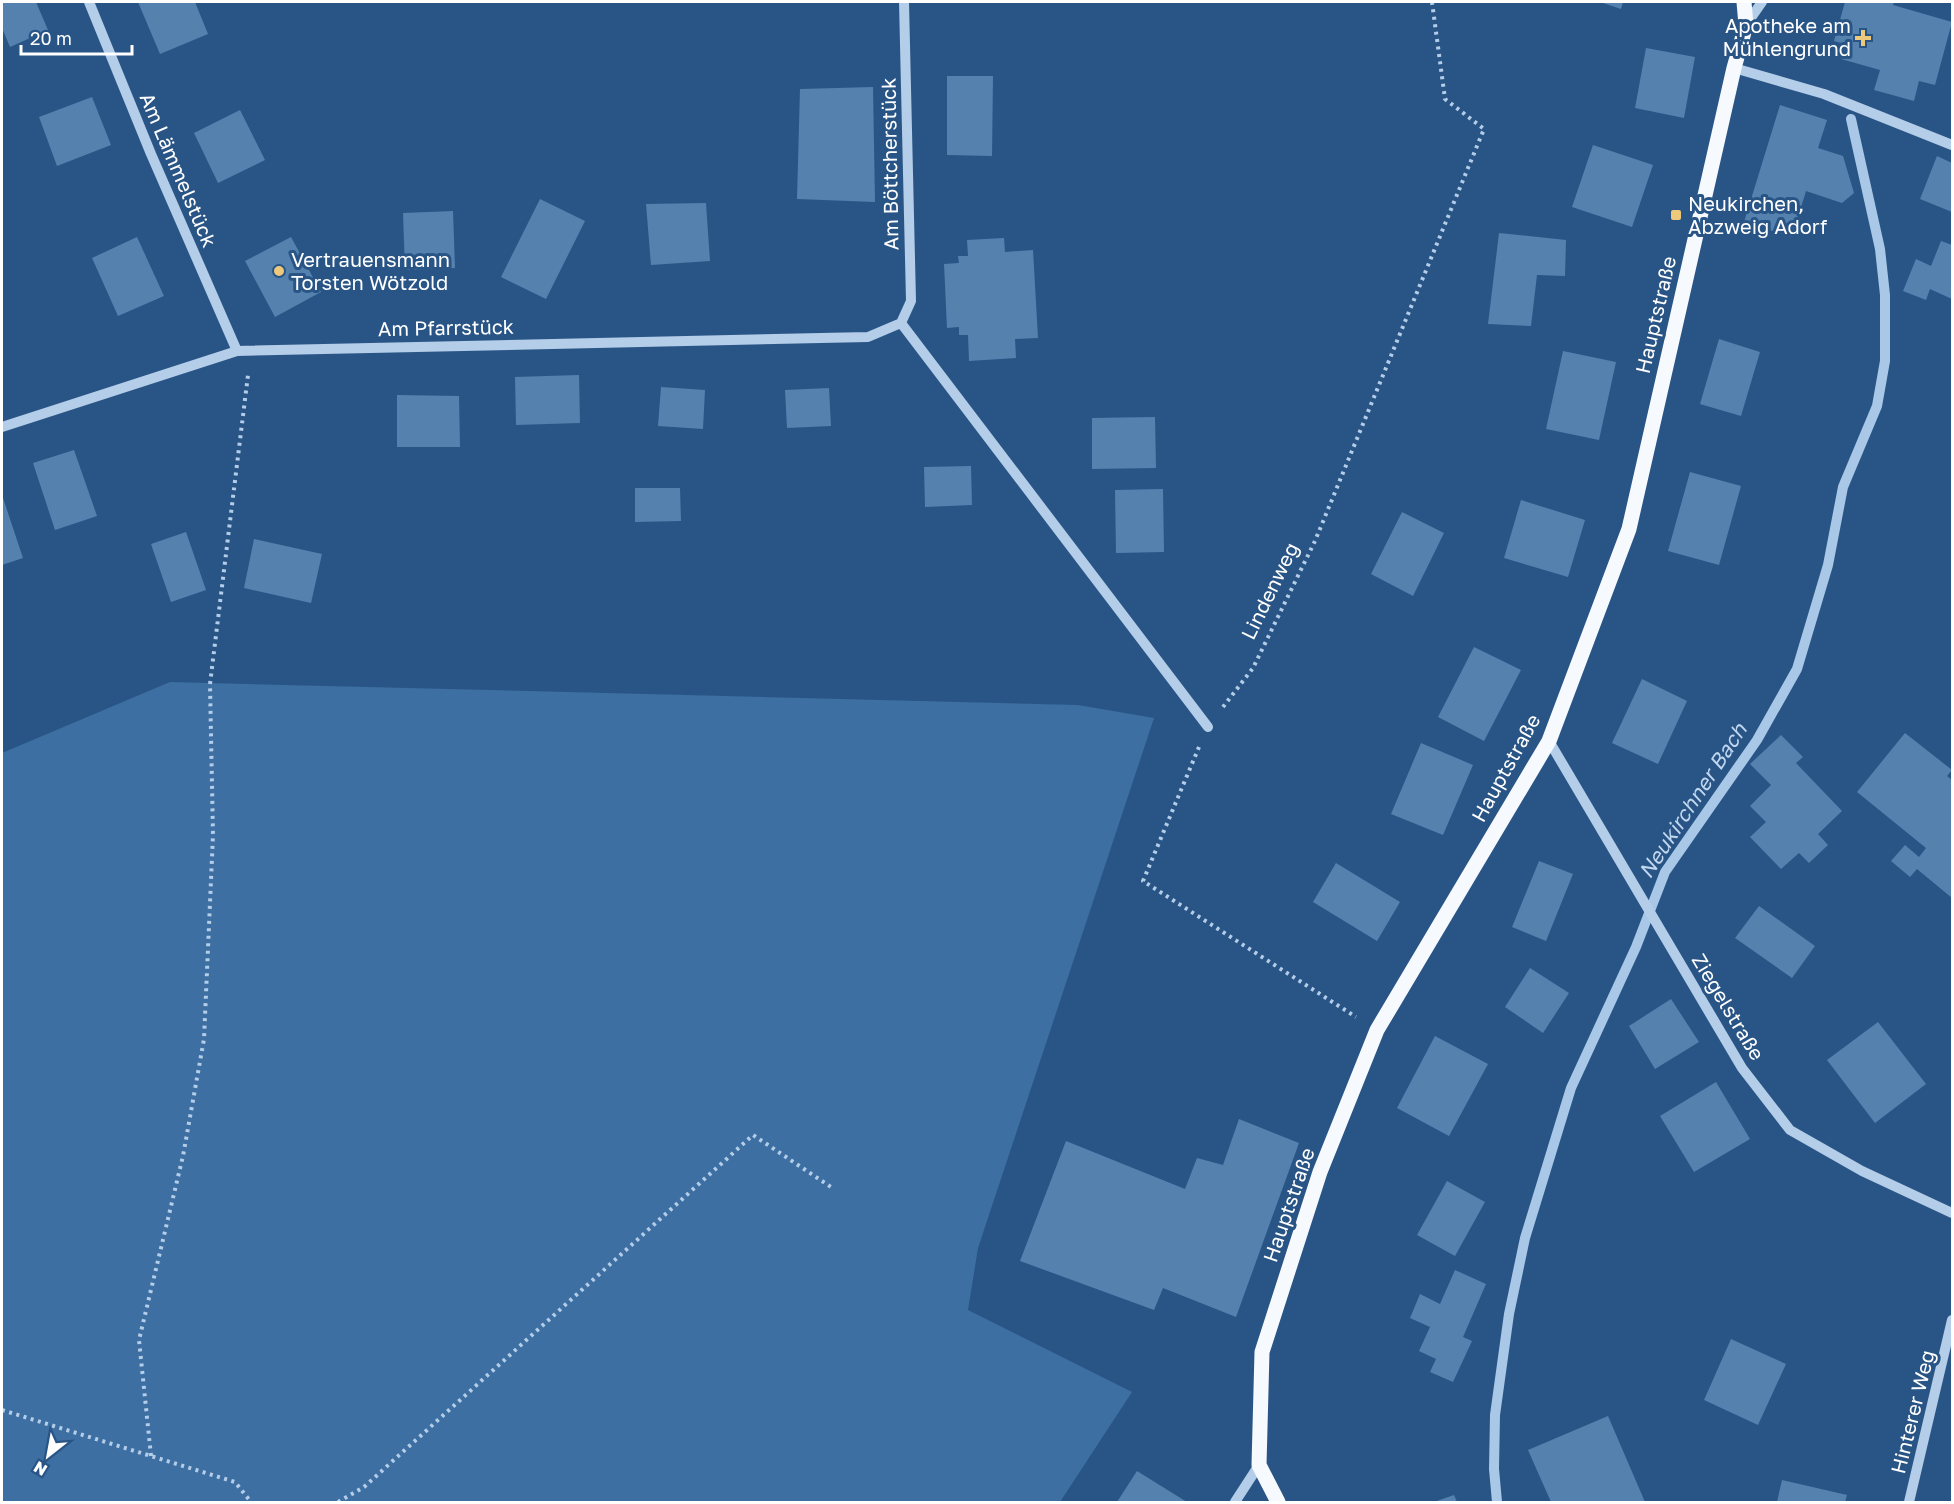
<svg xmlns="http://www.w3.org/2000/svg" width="1954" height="1504" viewBox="0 0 1954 1504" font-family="'Golos Text',sans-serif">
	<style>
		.green { fill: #3d6fa2 }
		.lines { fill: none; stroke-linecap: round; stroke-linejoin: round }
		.stream { stroke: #a9c8e8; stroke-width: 10 }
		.building { fill: #5581af }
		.path { stroke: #b4cde8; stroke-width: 4; stroke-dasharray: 3 4.5; stroke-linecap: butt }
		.minor { stroke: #b4cde8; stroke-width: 10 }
		.major { stroke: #f6f9fe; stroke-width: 15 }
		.poi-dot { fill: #efc97b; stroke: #295586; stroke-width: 2 }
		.labels { text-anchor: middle; stroke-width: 6; stroke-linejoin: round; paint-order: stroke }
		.poi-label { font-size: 20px; fill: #fff; stroke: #295586; text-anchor: start }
		.street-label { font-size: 20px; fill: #fff; stroke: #295586 }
		.water-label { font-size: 21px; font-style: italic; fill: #c0d7ef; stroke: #295586 }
	</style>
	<rect width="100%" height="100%" fill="#295586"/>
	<path class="green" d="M170,682L1078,705L1154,718L978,1248L968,1310L1132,1392L1060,1502H2V753Z"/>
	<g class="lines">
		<path class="stream" d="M1497,1502L1494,1469L1495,1415L1509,1314L1525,1238L1571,1088L1636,947L1665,872L1757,740L1797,669L1828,565L1843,487L1877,406L1885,361V295L1880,249L1851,119"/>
	</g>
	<path class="building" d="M2,2H36L48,30L10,47L2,28Z
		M138,2H195L208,34L160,54Z
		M1600,2H1623L1621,9Z
		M1845,2H1894L1893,5L1952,22L1935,85L1919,81L1914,101L1874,90L1880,70L1841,59L1845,44L1834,41Z
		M1646,48L1695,57L1684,118L1635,108Z
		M947,76H993L992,156L947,155Z
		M873,87L875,202L797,199L800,89Z
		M92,97L111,145L57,166L39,117Z
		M1780,105L1827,120L1818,148L1843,156L1854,193L1842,203L1806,191L1792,237L1744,222Z
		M240,110L265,160L218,183L194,133Z
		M1593,145L1653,165L1632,227L1572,207Z
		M1937,156L1952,163V212L1920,199Z
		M540,199L585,221L546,299L501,277Z
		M706,203L710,261L651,265L646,204Z
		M453,211L455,268L405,270L403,213Z
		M1499,233L1566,240L1565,276L1537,275L1531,326L1488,324Z
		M137,237L164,296L118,316L92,258Z
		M291,237L321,292L275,317L245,261Z
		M1004,238L1005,252L1033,250L1038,338L1015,339L1016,358L969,361L968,335H959V327L947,328L944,264L959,263L958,256H968L967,240Z
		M1941,241L1952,245V299L1930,289L1926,300L1903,291L1916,259L1931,266Z
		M1719,339L1760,352L1741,416L1700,404Z
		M1563,351L1616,362L1599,440L1546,429Z
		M579,375L580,423L516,425L515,377Z
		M661,387L705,390L703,429L658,426Z
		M829,388L831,426L787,428L785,390Z
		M397,395L459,396L460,447H397Z
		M1155,417L1156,468L1092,469V418Z
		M74,450L97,516L55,530L33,463Z
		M971,466L972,505L925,507L924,467Z
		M1690,472L1741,486L1719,565L1668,551Z
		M635,488H680L681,521L635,522Z
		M1163,489L1164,552L1116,553L1115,490Z
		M2,495L23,558L2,565Z
		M1521,500L1585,520L1568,577L1504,558Z
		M1402,512L1444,533L1413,596L1371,574Z
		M186,532L206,590L171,602L151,544Z
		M254,539L322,554L311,603L244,588Z
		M1474,647L1521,670L1484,741L1438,717Z
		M1642,679L1687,701L1658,764L1612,743Z
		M1905,733L1952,770L1947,776L1952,780V898L1917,869L1910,877L1891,861L1905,845L1919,857L1926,848L1857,792Z
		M1781,735L1803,757L1796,763L1842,811L1818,834L1828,845L1809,863L1799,853L1781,869L1750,837L1766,822L1750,806L1771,785L1750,764Z
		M1421,743L1473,765L1443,835L1391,814Z
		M1539,861L1573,874L1546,941L1512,927Z
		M1336,863L1400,902L1377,941L1313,902Z
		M1759,906L1815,946L1792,978L1735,938Z
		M1530,968L1569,993L1543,1033L1505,1007Z
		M1671,999L1699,1042L1655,1069L1629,1026Z
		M1878,1022L1926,1084L1875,1123L1827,1060Z
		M1435,1036L1488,1064L1449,1136L1397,1108Z
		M1716,1082L1750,1139L1694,1172L1660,1116Z
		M1239,1119L1299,1143L1236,1317L1163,1288L1154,1310L1020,1261L1066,1141L1185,1189L1197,1158L1223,1165Z
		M1447,1181L1485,1202L1455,1256L1417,1235Z
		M1455,1270L1486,1284L1463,1337L1472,1341L1453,1382L1430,1372L1436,1359L1419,1351L1430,1327L1410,1318L1420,1294L1440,1304Z
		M1731,1339L1786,1364L1758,1425L1704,1400Z
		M1608,1416L1645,1502H1551L1528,1450Z
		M1137,1471L1187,1502H1117Z
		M1782,1480L1847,1495L1845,1502H1777Z
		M1454,1495L1457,1502H1434Z"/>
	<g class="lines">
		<path class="path" d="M1223,707L1253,668L1315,541L1484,129L1445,99L1432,2
			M1199,747L1143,881L1356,1017
			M2,1410L235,1482L251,1502
			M151,1456L139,1340L183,1156L204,1039L213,835L210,684L248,375
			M338,1502L364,1487L753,1135L831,1187"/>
		<path class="minor" d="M89,2L151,154L237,351
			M1746,25L1762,2
			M1734,68L1824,94L1952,145
			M901,323L1208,727
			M901,323L911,301L904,2
			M2,427L237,351L868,337L901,323
			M1549,741L1742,1068L1790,1130L1862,1171L1952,1213
			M1235,1502L1259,1465
			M1909,1502L1952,1320"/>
		<path class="major" d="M1278,1502L1259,1465L1262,1352L1320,1172L1377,1030L1549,741L1629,529L1734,68L1746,25L1744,2"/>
	</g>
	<g class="poi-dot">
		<path d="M1860 29h6v6h6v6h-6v6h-6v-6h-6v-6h6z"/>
		<rect x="1670" y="209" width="12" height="12" rx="3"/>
		<circle cx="279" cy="271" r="6"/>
	</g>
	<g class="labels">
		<g class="poi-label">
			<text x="1851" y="33" text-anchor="end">Apotheke am<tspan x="1851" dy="23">Mühlengrund</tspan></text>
			<text x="1688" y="211">Neukirchen,<tspan x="1688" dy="23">Abzweig Adorf</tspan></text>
			<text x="291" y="267">Vertrauensmann<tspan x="291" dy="23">Torsten Wötzold</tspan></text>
		</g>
		<g class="street-label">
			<text transform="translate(890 164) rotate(-91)" y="7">Am Böttcherstück</text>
			<text transform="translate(178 170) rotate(67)" y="7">Am Lämmelstück</text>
			<text transform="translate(1656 315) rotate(-77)" y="7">Hauptstraße</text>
			<text transform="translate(446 328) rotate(-1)" y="7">Am Pfarrstück</text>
			<text transform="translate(1270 591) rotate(-64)" y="7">Lindenweg</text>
			<text transform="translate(1506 768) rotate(-61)" y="7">Hauptstraße</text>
			<text transform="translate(1728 1007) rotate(59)" y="7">Ziegelstraße</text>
			<text transform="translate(1289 1205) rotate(-71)" y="7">Hauptstraße</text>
			<text transform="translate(1913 1412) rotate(-76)" y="7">Hinterer Weg</text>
		</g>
		<g class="water-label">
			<text transform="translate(1693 801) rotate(-57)" y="7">Neukirchner Bach</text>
		</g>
	</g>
	<rect width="1954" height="1504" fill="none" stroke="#ffffff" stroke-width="6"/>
	<g transform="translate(48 1456) rotate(211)" stroke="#295586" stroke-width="4.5" paint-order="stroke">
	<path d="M0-4.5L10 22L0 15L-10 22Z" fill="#ffffff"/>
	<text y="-9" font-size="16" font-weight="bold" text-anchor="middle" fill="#ffffff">N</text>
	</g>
	<path d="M21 45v9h111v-9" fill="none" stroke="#ffffff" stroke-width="3"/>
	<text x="30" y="45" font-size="18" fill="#ffffff" stroke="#295586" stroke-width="4.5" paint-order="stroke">20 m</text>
</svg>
